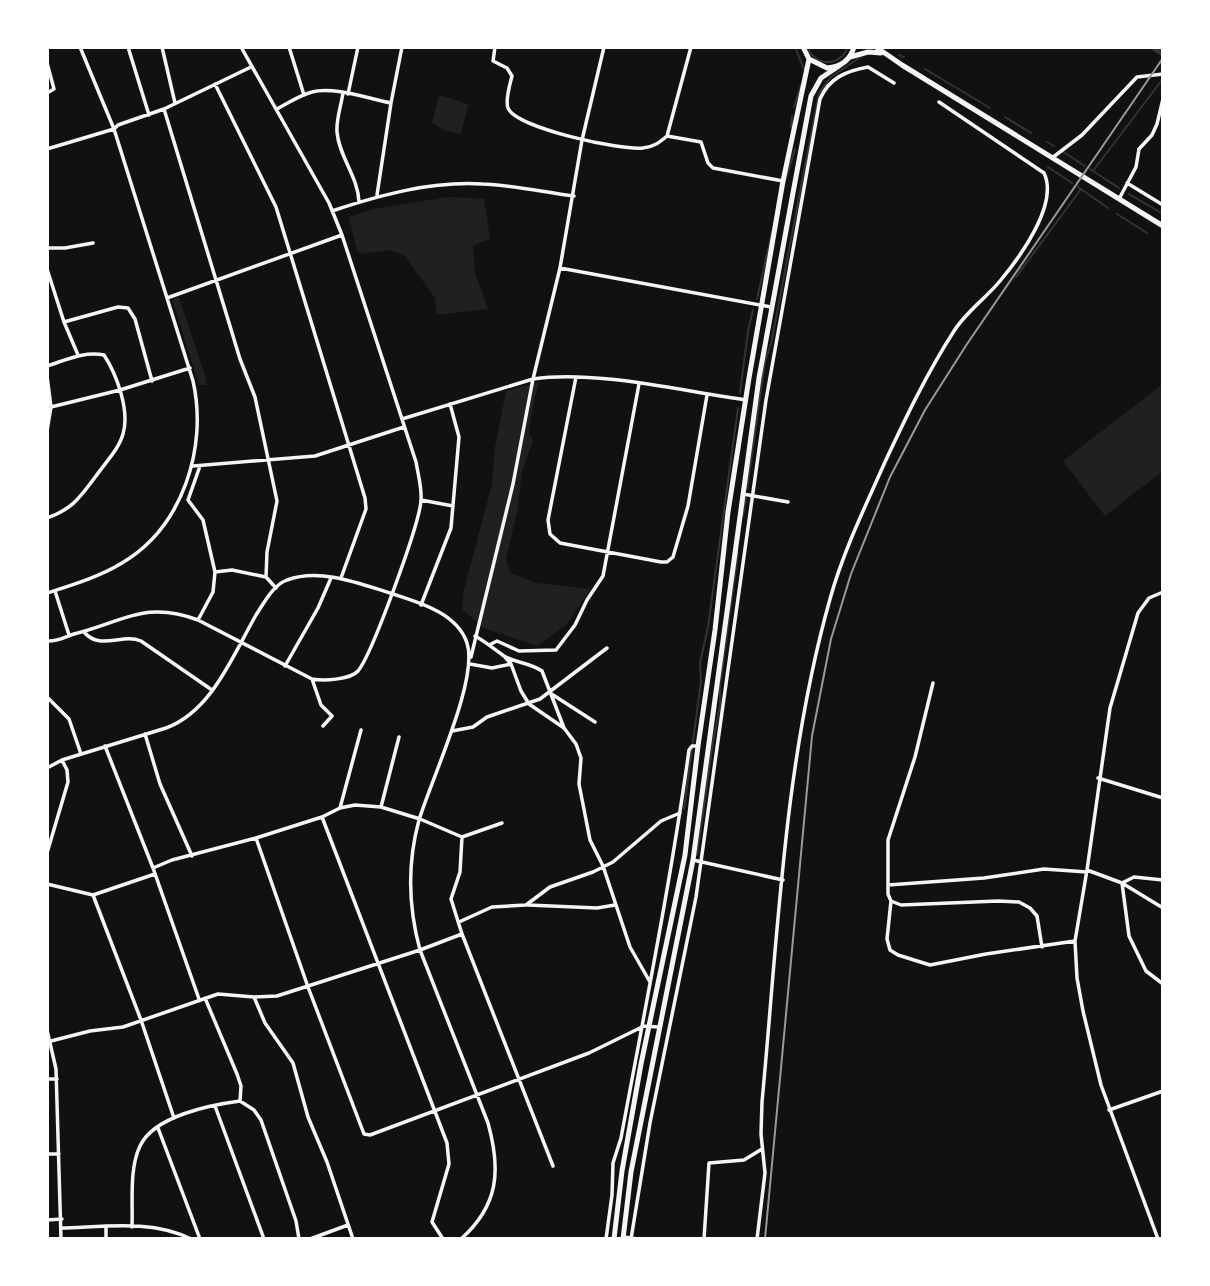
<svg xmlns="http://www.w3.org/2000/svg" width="1210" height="1286" viewBox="0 0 1210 1286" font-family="Quicksand,sans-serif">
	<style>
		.green { fill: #202020 }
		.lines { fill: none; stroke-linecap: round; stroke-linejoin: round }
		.stream { stroke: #333; stroke-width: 2 }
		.river { stroke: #333; stroke-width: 10 }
		.minor { stroke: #f5f5f5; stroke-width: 3.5 }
		.trunk { stroke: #f5f5f5; stroke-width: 5 }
		.rail { stroke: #9a9a9a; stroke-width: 2 }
	</style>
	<rect width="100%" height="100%" fill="#111"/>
	<path class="green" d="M439,95L468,104L461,134L446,131L432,123Z
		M448,197L484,199L490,239L473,246L475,273L488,309L437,315L435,298L404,255L388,250L362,254L357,251L349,217L373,209Z
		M179,297L206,379V385H199L172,299Z
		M539,382L534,400L529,432L533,441L522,471L518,507L506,560L510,573L537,583L591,589L566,625L537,646L483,628L462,609L464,590L492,484L495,447L506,391Z
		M1163,384V471L1105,516L1063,461Z"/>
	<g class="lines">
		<path class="stream" d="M795,47L804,69
			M807,47C816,67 839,67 848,47
			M887,47L888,48
			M899,55L904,57
			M925,69L990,108
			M794,107L801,85
			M1005,117L1031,133
			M791,127L792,116
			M1047,142L1054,146
			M1062,151L1085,166
			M1048,167L1072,183
			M1090,169L1119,188
			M1093,171L1162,80
			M785,182L795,149
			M1078,187L1108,208
			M1129,194L1163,214
			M1117,214L1147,233
			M1016,277L1081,189
			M757,299L772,232
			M740,393L748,331L753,310
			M747,489L765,361L771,344L819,93L831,77L862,56
			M743,515L746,498
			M684,809L701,681L700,663L708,627L738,408
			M697,855L713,742L720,705V685L738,552"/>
		<path class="river" d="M1156,47L1163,51"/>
		<path class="minor" d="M128,47L149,115
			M162,47L175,103
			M289,47L304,95
			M495,47L493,61L507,68L512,76C510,84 505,100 508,108C516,128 622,151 643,148C653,147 659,143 667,136L691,47
			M47,63L54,89L47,93
			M215,84L276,207L365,498L366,509L341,578
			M343,93C341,106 336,120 337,132C339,157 358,176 359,202
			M348,94L358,47
			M164,109L240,359L255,397L277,501L267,552L266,577L276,588
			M277,109C288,103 300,95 312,92C333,86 370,99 391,103
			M667,136L701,142L708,163L713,168L783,181
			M47,149L114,129L80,47
			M1052,158L1082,135L1137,77L1163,74
			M1127,183L1163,205
			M377,195L391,103L402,47
			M1119,199L1136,167L1139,149L1152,135L1157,124L1163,99
			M332,211C380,195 431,181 482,184C512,185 543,192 574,196
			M47,248H65L93,243
			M560,268L771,307
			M47,269L64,322L78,355
			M167,298L342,235
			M64,322L118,307L128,308L135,319L152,381
			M47,366C66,360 84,351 104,355C117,375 130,411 123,434C119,449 105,463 96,476C80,497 73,509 47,518
			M47,376L51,407L47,431
			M576,377L548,520L550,534L560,543L661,562H667L673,557L688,506L707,395
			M51,407L120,390L190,368
			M402,419L533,379C596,370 681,391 746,400
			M193,466L315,456L404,427
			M743,494L788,502
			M421,500L453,506
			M215,572L232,570L266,577
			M55,591L69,635
			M47,593C72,585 99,577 122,563C183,527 208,447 193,381L114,129L118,125L164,109L251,67
			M421,605L451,528L459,437L450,404
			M198,620L213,592L215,572L203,520L188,500L200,466
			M84,632C100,651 122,633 141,641L212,690
			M475,636C486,642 494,649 504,656C516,663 531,663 542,671L564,728
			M47,641C58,642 64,637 74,634C123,622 145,600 198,620L312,679C323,681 350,680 358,671C372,654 420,523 421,500C422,488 418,474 416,462L342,235L329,203L241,47
			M491,644L497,641L519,651L556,650L575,625L587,600L603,576L639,384
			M471,657L513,484L533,379L560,268L582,140L604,47
			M505,657L511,664L521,691L529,704L564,728L576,744L581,758L579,784L590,840L603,866L630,947L650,982
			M470,664L492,668L511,664
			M285,666L318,608L331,578
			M312,679L321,705L332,716L323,726
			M933,683L915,757L888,840V894L891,901L901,905L998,901L1019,902L1030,908L1037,916L1042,947
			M550,693L595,722
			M47,697L69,719L81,754
			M452,731L473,727L487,717L540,699L607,648
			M145,734L160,784L192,856
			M105,746L153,868L199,999
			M47,768L62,760L166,728C212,711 233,655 256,615C264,603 272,586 287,580C320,568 358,583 390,593C417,602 457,612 467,643C479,679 431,780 419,820C407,864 408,906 420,950L488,1123C501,1170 499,1205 461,1239
			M1098,778L1163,798
			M381,807L399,737
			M340,808L361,730
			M322,817L447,1143L449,1164L432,1222L443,1239
			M462,837L460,872L451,899L462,934L553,1166
			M256,838L308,987L364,1134L370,1135L589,1053L644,1026L658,1027
			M47,853L68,782L67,770L62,760
			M693,860L783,880
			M153,868L172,860L256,838L322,817L340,808L355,805L381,807L420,819L462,837L502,823
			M1087,870L1122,883L1163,908
			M1163,880L1134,877L1122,883L1129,936L1146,971L1163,984
			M47,884L93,895L155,874
			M888,885L984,878L1044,869L1087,872
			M93,895L141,1020L174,1118
			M891,901L887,939L890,950L898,955L930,965L986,954L1075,941
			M528,905L597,908L615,905
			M459,922L492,907L526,905L550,887L593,872L613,862L661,821L680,813
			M254,997L265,1023L293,1063L308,1117L327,1162L353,1239
			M205,998L237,1074L241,1086L240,1101
			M47,1030L56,1069L61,1239
			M51,1041L90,1031L123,1027L218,994L254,997L277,996L420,950L462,934
			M47,1079H57
			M215,1106L264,1239
			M1109,1110L1163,1091
			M158,1128L200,1239
			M47,1154H59
			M47,1220L62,1219
			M132,1227C133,1202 129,1169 140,1146C154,1116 210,1105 240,1101L254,1110L261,1120L296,1221L299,1239
			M61,1228C103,1227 152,1219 191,1239
			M624,1237L637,1239
			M106,1239V1227
			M310,1239L348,1225
			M606,1239L612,1195L613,1163L621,1138C645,1009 671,880 689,750L692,746H698
			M631,1239L650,1123L696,897L766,400L820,99C829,78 846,71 868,67L894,83
			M704,1239L709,1163L744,1160L762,1149
			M757,1239L765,1173L761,1134L762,1102C778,934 784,762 830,599C843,552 865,507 885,462C906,417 927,373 954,331C966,312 986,298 1000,281C1020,257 1059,204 1044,173L939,102
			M1158,1239L1101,1085L1083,1011L1077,978L1075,941L1087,870L1110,708L1138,613L1149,598L1163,592"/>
		<path class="trunk" d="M803,47L809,59L827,68C841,67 850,61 854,47
			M876,47L902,65L1163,226
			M850,57L868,52L881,53
			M614,1239L622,1171L641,1064L685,855L698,746L715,630L728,512L749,378L783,181L809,59
			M623,1239L631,1172L693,860L759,378L790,209L811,96L821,78L839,66"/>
		<path class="rail" d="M765,1239L812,736L831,639L851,574L890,477L925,410L967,344L1163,58"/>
	</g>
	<rect width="1210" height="1286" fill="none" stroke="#ffffff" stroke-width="98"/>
</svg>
